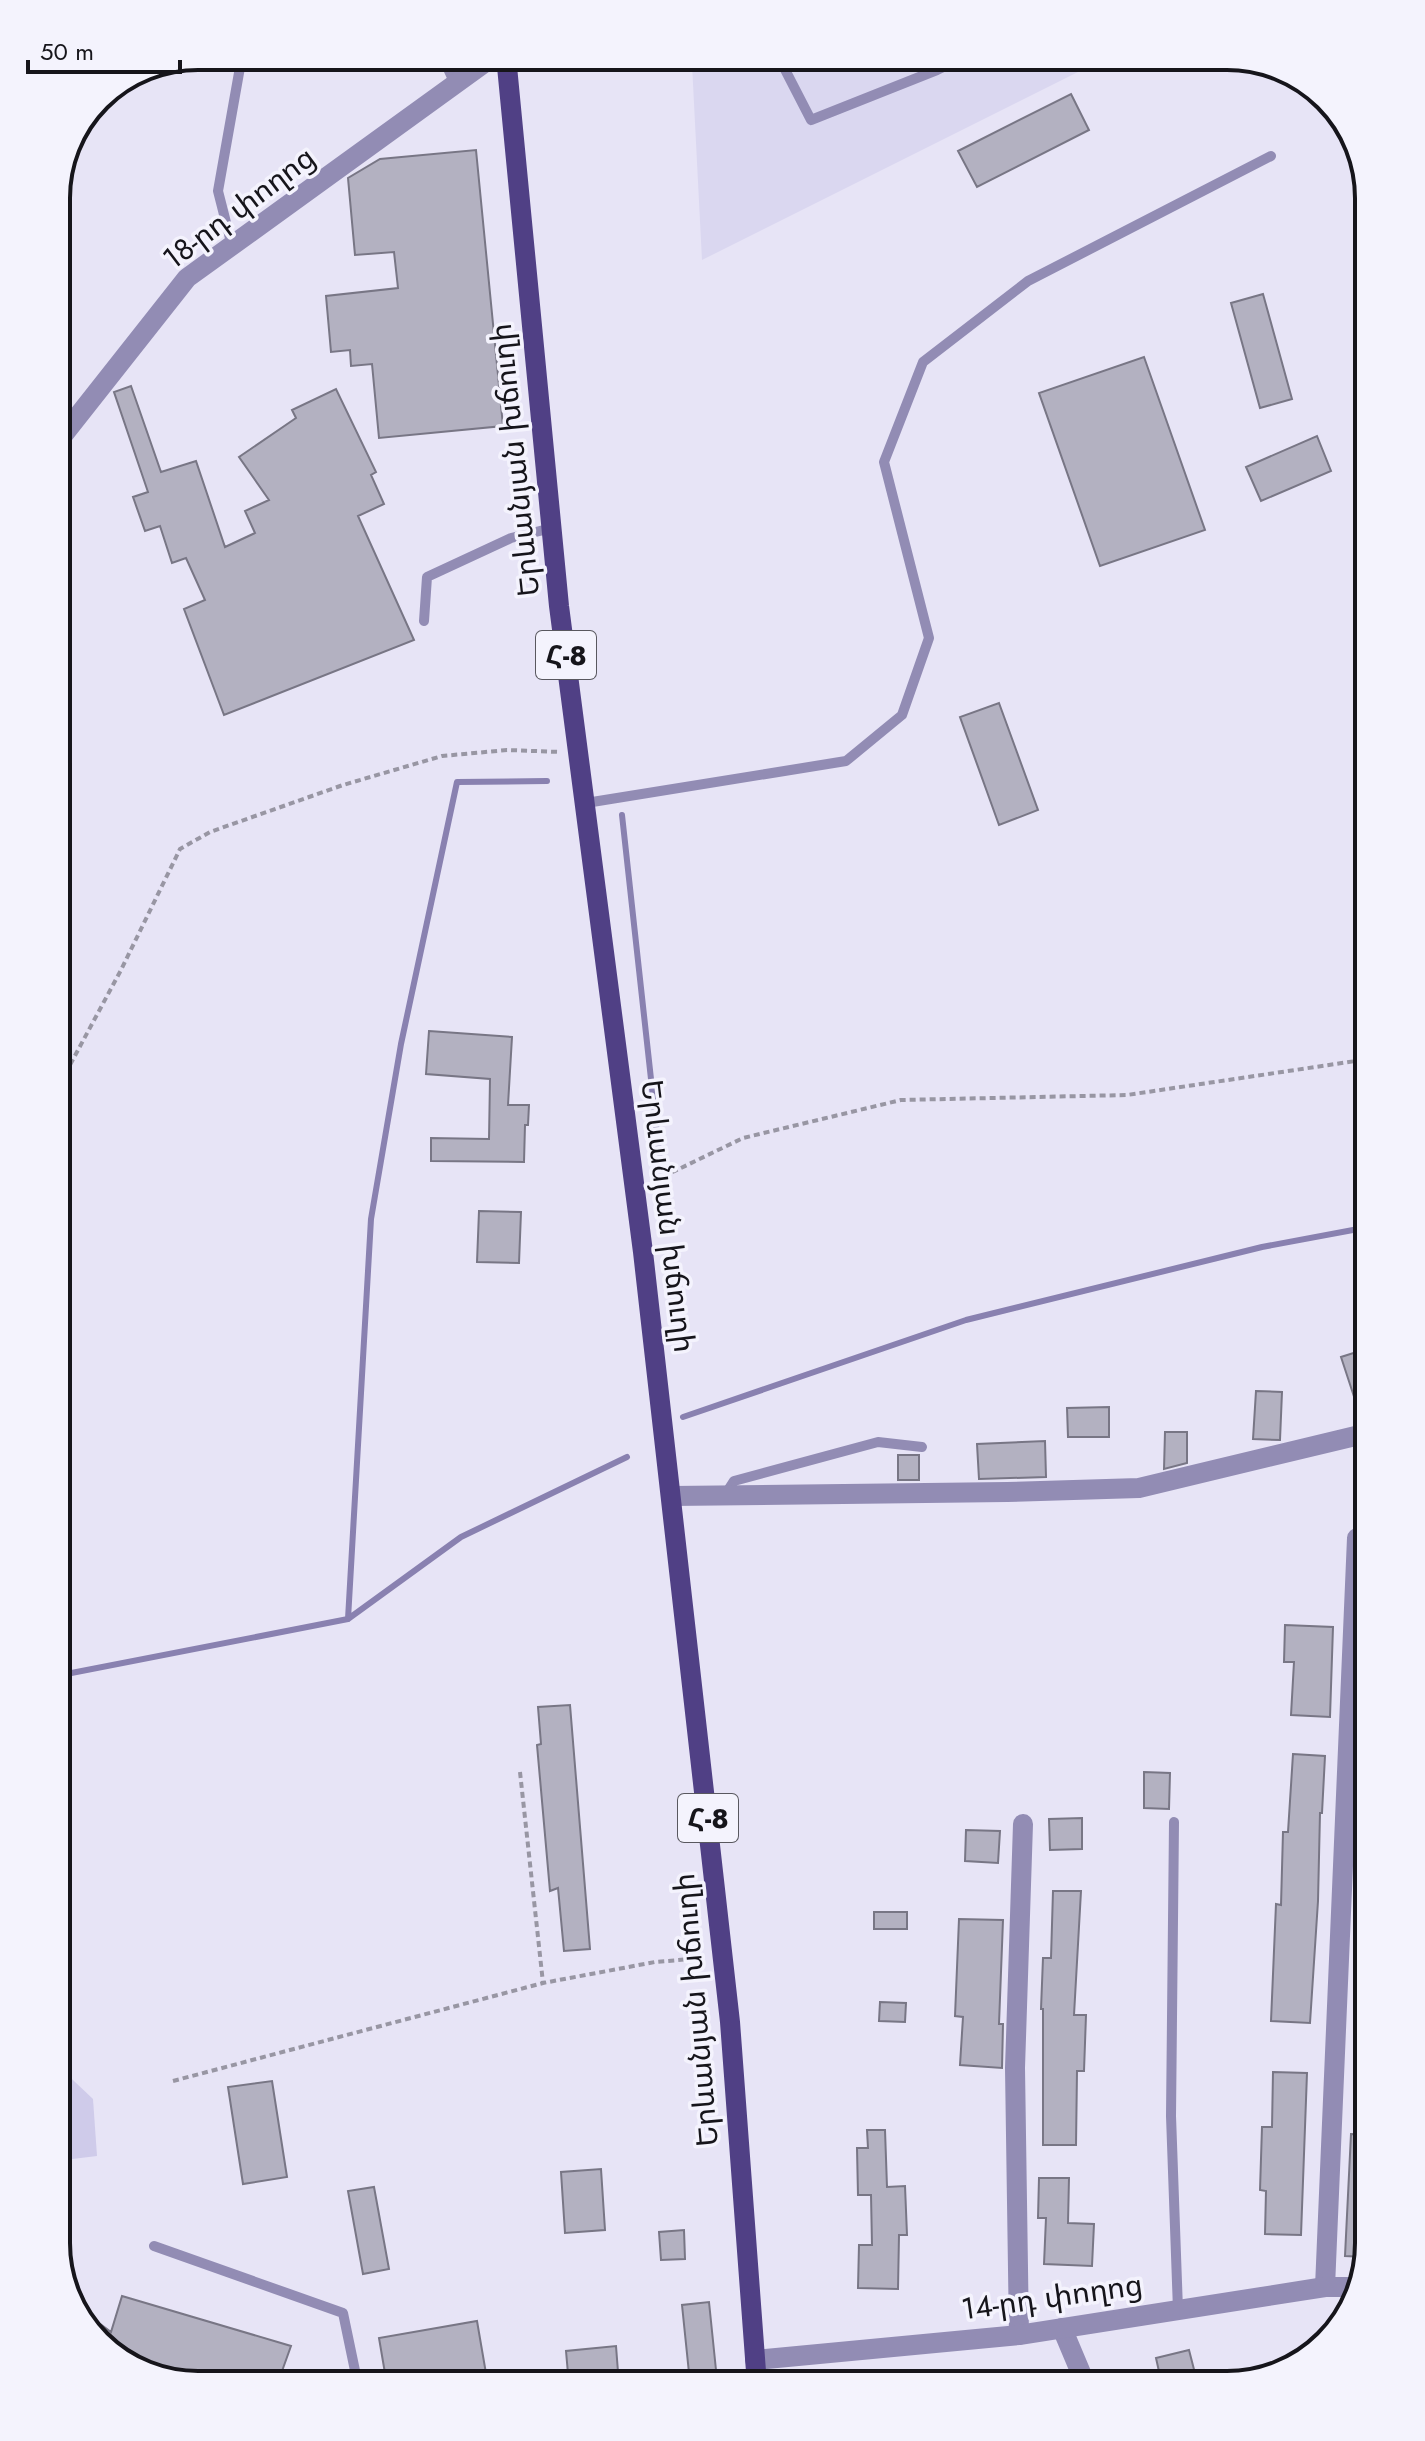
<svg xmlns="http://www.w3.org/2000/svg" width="1425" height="2441" viewBox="0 0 1425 2441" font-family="Jost,'Noto Sans Armenian',sans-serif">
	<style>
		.built { fill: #dad7f0 }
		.green { fill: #cfcbea }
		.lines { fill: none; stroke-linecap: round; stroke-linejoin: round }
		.stream { stroke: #8981b0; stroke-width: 6 }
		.building { fill: #b3b1c1; stroke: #787685; stroke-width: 2 }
		.path { stroke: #9896a3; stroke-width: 4; stroke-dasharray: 6 4; stroke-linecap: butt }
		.service { stroke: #928cb4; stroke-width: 10 }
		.minor { stroke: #928cb4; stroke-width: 20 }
		.tertiary { stroke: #928cb4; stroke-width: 20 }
		.primary { stroke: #504085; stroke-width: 20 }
		.labels { text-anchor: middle; stroke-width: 7; stroke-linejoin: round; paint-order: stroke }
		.shield { fill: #f4f3fd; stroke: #59585f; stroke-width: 2 }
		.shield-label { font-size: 28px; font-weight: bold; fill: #16151b }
		.street-label { font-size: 30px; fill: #16151b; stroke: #f4f3fd }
		.rim { fill: none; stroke: #16151b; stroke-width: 4 }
	</style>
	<rect width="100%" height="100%" fill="#e7e4f6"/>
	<path class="built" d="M638,56H1110L702,260L692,64L640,68Z"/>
	<path class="green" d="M56,2064L93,2099L97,2156L56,2161Z"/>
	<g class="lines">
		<path class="stream" d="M622,815L660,1161
			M683,1417L966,1320L1262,1247L1369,1227
			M348,1619L371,1219L401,1044L457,782L547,781
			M56,1676L348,1619L461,1537L627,1457"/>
	</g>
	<path class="building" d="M1071,94L1089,130L977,187L958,151Z
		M476,150L503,426L379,438L372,364L351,366L350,350L331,352L326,296L398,288L394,252L355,255L348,178L380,159Z
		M1263,294L1292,399L1260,408L1231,303Z
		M1144,357L1205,530L1100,566L1039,393Z
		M131,386L161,472L196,461L225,547L255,533L245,511L269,500L239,457L296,418L292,410L336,389L376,472L371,475L384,504L358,516L414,640L224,715L184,609L205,600L186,558L172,563L160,526L145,531L133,497L148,492L114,392Z
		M1317,436L1331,471L1261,501L1246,467Z
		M999,703L1038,810L999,825L960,717Z
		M429,1031L512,1037L508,1105H529L528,1125H525L524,1162L431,1161V1138L489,1139L490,1079L426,1074Z
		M479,1211L521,1212L519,1263L477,1262Z
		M1369,1348V1420L1362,1421L1341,1357Z
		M1256,1391L1282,1392L1280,1440L1253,1439Z
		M1109,1407V1437H1068L1067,1408Z
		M1165,1432H1187V1463L1164,1469Z
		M1045,1441L1046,1477L979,1479L977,1444Z
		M898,1455H919V1480H898Z
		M1285,1625L1333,1627L1330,1717L1291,1715L1294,1662H1284Z
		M570,1705L590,1949L564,1951L558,1888L550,1891L537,1745L541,1744L538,1707Z
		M1293,1754L1325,1756L1322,1813H1320L1318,1901L1310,2023L1271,2021L1276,1904L1281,1905L1283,1832H1288Z
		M1144,1772L1170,1773L1169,1809L1144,1808Z
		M1082,1818V1849L1050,1850L1049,1819Z
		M966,1830L1000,1831L998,1863L965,1861Z
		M1053,1891H1081L1074,2015H1086L1084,2071H1077L1076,2145H1043V2009H1041L1043,1958H1051Z
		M874,1912H907V1929H874Z
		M959,1919L1003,1920L999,2024H1003L1002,2068L960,2065L963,2017L955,2016Z
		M880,2002L906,2003L905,2022L879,2021Z
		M1273,2072L1307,2073L1301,2235L1265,2234L1266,2191L1260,2190L1262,2127H1272Z
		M272,2081L287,2177L243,2184L228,2087Z
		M867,2130H885L887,2187L905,2186L907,2235H899L898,2289L858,2288L859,2245H872L871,2195H858L857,2148H868Z
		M1351,2134L1369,2135V2243L1365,2257L1345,2256Z
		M601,2169L605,2230L565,2233L561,2172Z
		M1039,2178H1069L1068,2223L1094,2224L1092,2266L1044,2264L1046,2218H1038Z
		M374,2187L389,2269L363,2274L348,2191Z
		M684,2230L685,2259L661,2260L659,2232Z
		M122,2296L291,2346L277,2385H190L119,2361L84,2320L88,2315L111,2332Z
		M709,2302L716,2370L689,2373L682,2305Z
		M477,2321L488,2385H387L379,2338Z
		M616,2346L619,2385H569L566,2351Z
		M1189,2350L1198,2385H1162L1156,2358Z"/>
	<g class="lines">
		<path class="path" d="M56,1091L121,970L180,849L210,832L343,785L442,756L507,750L561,752
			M654,1181L743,1138L901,1100L1127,1095L1369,1059
			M520,1772L543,1983
			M173,2081L543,1983L655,1962L704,1958"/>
		<path class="service" d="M442,56L456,86
			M778,56L811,120L937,70L966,56
			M232,246L218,191L242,56
			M424,621L427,577L511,538L552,528
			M586,803L846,761L902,715L929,638L884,462L923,362L1028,281L1271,156
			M725,1495L734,1481L878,1442L922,1447
			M1174,1822L1171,2116L1178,2310
			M154,2246L343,2313L358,2385"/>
		<path class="minor" d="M56,444L187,278L494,56
			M672,1496L1007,1492L1139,1488L1368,1433
			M1325,2287L1357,1538
			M1062,2328L1086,2385
			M1019,2335L1015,2068L1023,1824"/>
		<path class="tertiary" d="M755,2360L1019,2335L1325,2287H1356"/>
		<path class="primary" d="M506,56L559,606L643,1252L730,2022L757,2385"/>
	</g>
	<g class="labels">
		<g class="shield">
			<rect x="536" y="631" width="60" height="48" rx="6"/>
			<rect x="678" y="1794" width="60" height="48" rx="6"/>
		</g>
		<g class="shield-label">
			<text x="566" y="665">Հ-8</text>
			<text x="708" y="1828">Հ-8</text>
		</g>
		<g class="street-label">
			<text transform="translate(239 208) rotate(-37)" y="10">18-րդ փողոց</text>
			<text transform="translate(515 460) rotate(-96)" y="10">Երևանյան խճուղի</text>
			<text transform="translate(668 1216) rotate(83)" y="10">Երևանյան խճուղի</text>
			<text transform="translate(696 2010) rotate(-95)" y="10">Երևանյան խճուղի</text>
			<text transform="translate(1052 2297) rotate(-8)" y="10">14-րդ փողոց</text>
		</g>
	</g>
	<path d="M0 0H1425V2441H0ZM198 70H1227A128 128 0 0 1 1355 198V2243A128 128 0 0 1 1227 2371H198A128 128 0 0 1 70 2243V198A128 128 0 0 1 198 70Z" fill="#f4f3fd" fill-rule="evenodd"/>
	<path class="rim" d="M198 70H1227A128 128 0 0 1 1355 198V2243A128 128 0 0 1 1227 2371H198A128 128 0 0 1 70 2243V198A128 128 0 0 1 198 70Z"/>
	<path d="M28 60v12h152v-12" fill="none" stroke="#16151b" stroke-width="4"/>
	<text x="40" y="60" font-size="24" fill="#16151b" stroke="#f4f3fd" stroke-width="6" paint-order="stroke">50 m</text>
</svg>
